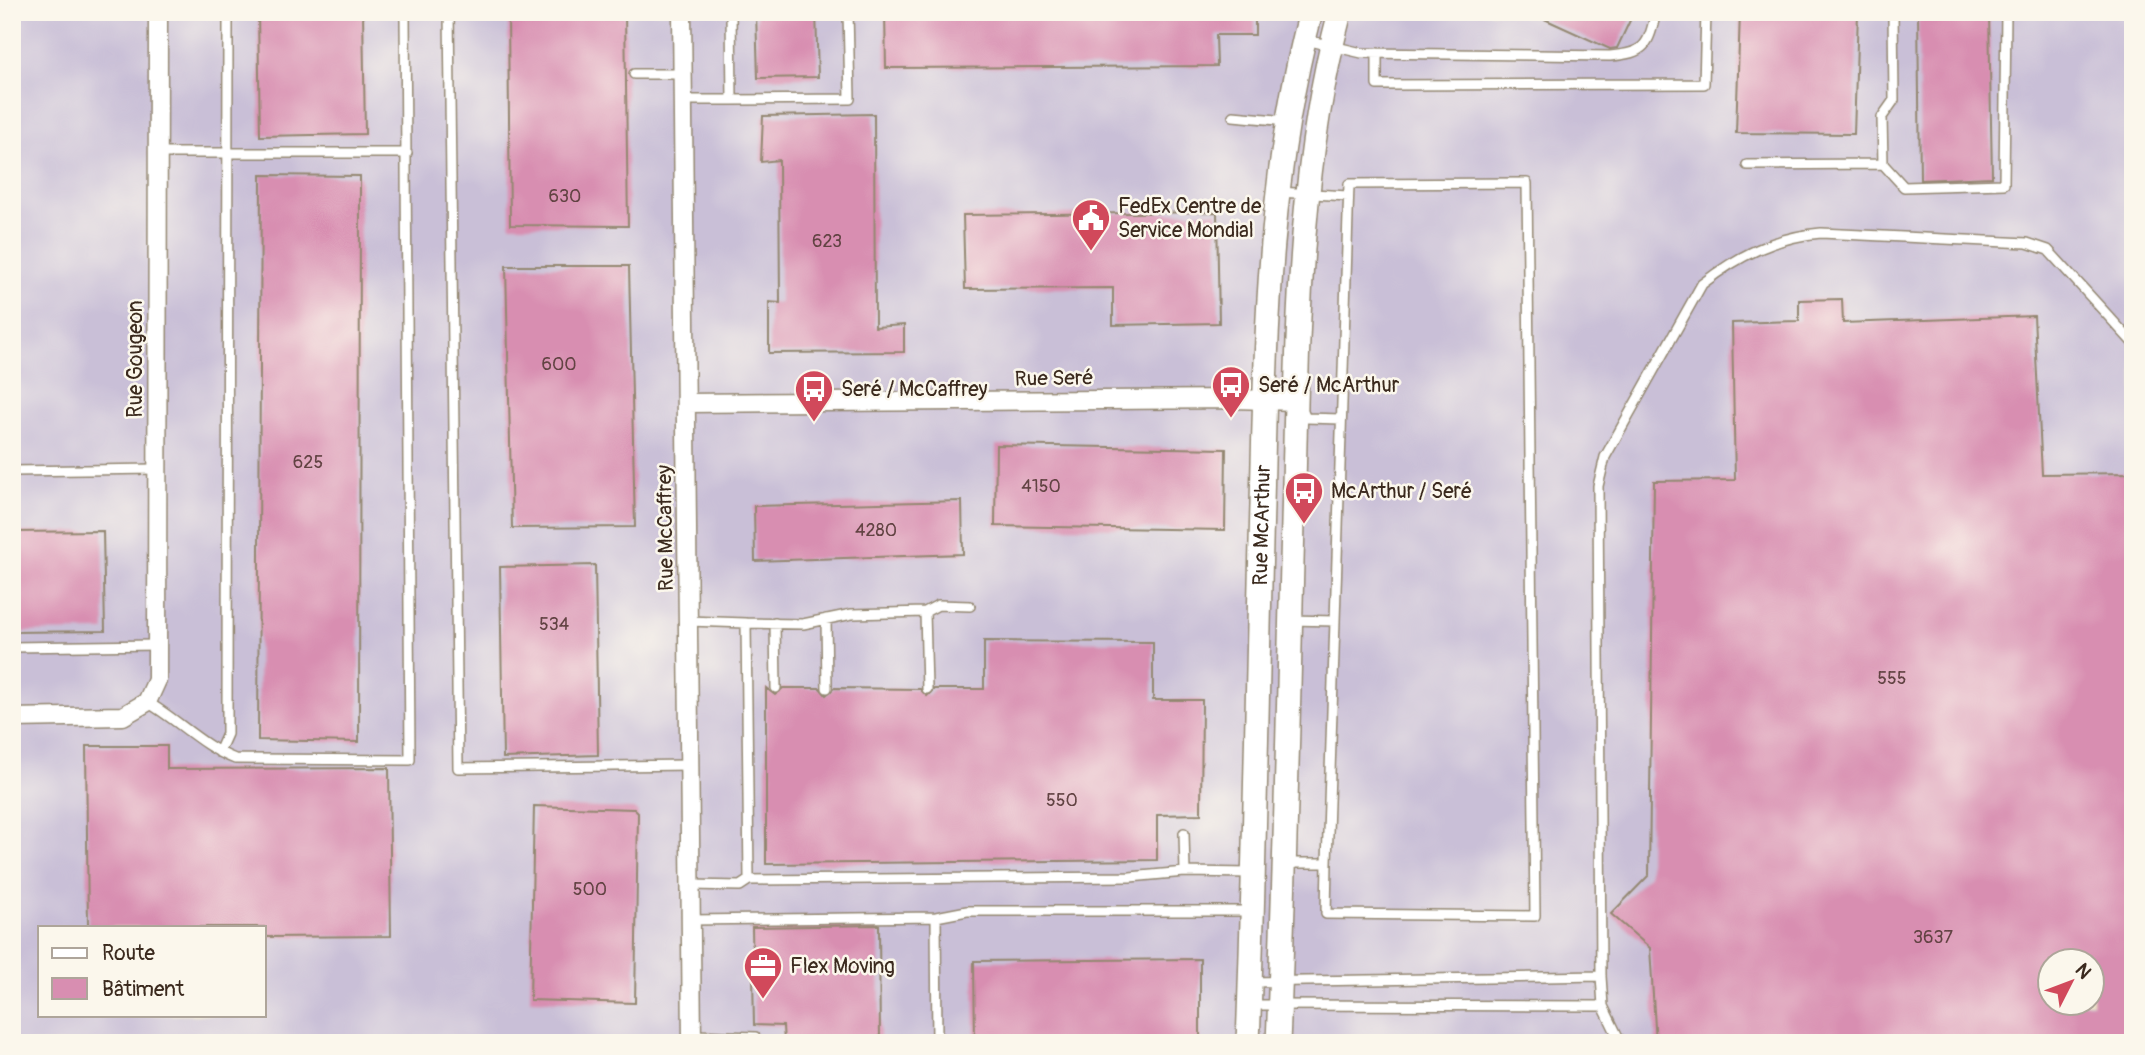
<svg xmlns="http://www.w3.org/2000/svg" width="2145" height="1055" viewBox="0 0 2145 1055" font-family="Pangolin,sans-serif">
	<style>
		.industrial { fill: #c9bfd7; fill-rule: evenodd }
		.building { fill: #d88eb1; fill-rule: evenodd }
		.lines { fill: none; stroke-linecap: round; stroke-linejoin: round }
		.service-casing { stroke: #948872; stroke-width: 12 }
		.minor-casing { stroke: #948872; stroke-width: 21 }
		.tertiary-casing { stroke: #948872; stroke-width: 26 }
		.service { stroke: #fff; stroke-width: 9 }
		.minor { stroke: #fff; stroke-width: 18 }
		.tertiary { stroke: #fff; stroke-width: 23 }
		.labels { text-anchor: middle; stroke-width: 5; stroke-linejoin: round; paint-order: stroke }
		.number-label { font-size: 18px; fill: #624343 }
		.poi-label { font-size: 21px; fill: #3b2a1e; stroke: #fbf7ec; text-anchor: start }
		.street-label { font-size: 21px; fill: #3b2a1e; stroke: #fbf7ec }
	</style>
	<rect width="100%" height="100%" fill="#fbf7ec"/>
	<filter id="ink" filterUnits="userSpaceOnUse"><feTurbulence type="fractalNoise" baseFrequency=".0143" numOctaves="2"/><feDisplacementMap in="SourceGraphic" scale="14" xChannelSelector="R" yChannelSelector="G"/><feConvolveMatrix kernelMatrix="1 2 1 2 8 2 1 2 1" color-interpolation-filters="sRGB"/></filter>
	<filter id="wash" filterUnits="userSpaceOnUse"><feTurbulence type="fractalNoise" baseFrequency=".00686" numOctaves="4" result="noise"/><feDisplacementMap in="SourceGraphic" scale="28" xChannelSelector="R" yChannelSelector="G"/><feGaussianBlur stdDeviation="1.57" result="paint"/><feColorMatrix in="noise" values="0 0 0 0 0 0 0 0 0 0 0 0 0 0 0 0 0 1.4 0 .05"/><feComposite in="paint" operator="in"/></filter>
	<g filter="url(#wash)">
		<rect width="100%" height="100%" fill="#ece5c7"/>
		<path class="industrial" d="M12,12H2133V1043H12ZM40,927H264V1015H40ZM2050,960H2092V1002H2050Z"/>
		<g id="blocks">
			<path class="building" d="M258,12H363L365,134L260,136Z
				M508,12H625L628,226L510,225Z
				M756,12H816L818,77L758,78Z
				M885,12H1255V35H1216L1217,66L886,68Z
				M1529,12H1634L1617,48L1610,49Z
				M1740,12H1858L1854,134L1736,133Z
				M1918,12H1989L1992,177L1920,180Z
				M874,114L875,327L904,325V352L769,353V302L780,303L779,160L761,162L763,116Z
				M261,175L360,176L359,742L258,740Z
				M1217,212L1219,323L1113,325V288L965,289L963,215Z
				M506,266H629L635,527L512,528Z
				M1842,299L1843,323L2034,316L2042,474L2133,473V1043H1656L1650,948L1611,914L1649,875L1654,481L1735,480L1732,323L1799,321V300ZM2050,961H2092V1003H2050Z
				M996,445L1226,449L1225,530L995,526Z
				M962,501L963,554L755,561L754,506Z
				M103,531L105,631L12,632V532Z
				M595,565L598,755L503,758L500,567Z
				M984,641L1153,642V700H1202L1201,814L1157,815V860L766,864V688L775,695L783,688H820L826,695L834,688L920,689L927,696L934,689H984Z
				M86,746H167V769L389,768L391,936L264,937V927H88Z
				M534,806L634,809L638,813L635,1003L530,1000Z
				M879,925L880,1043H784L783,1026L754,1025L752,927Z
				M1200,959V1043H975L974,961Z"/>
		</g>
	</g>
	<g filter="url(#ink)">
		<use href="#blocks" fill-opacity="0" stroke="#948872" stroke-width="2"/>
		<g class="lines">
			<g class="service-casing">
				<path id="service" d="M449,12L458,768L690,765
					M1306,40L1362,53L1610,56C1646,53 1648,46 1656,12
					M1377,53V85L1704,84L1706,12
					M634,74H683
					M683,100H732L731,12
					M732,100L850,99L848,12
					M1233,116L1287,121
					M158,153H407
					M1883,164L1904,187L2004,184L2006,12
					M1747,165L1883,164L1882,117L1894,100L1893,12
					M1278,192L1348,196
					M1302,410L1306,418L1341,419
					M12,471L158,469
					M925,612L927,689
					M826,619L827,688
					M688,621L746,623L749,880
					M746,623L803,624L852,614L925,612L938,605L970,606
					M775,623L776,688
					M12,647L157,645
					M147,702C177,719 203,747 235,759L410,760L405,12
					M219,752L227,734L228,12
					M1184,833L1185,872L1251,873
					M1285,863H1327L1335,621L1290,620
					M1327,863L1326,914L1535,916L1527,183L1349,184L1335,621
					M691,885L740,886L749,880L1130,877L1185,872
					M936,917L937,1043
					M691,920L936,917L967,911H1250
					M1250,982L1601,976
					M1251,1005L1603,1006
					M692,1035L755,1037L756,1043
					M1621,1043L1603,1006L1601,976L1598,486L1605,457L1702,284C1738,256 1775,237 1821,233L2027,243L2048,250L2133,343"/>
			</g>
			<g class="minor-casing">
				<path id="minor" d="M682,12L692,1043
					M686,403L1235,399L1296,401
					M12,718L123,716L147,702L157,680L158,12"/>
			</g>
			<g class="tertiary-casing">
				<g id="tertiary">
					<path id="s1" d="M1248,1043C1255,863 1257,684 1262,505C1266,339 1268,173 1311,12"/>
					<path d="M1278,1043C1286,856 1289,670 1294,484C1298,326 1299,166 1340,12"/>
				</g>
			</g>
			<use href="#service" class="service"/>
			<use href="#minor" class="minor"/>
			<use href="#tertiary" class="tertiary"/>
		</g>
	</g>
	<defs>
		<g id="civic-pin" transform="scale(2.0125)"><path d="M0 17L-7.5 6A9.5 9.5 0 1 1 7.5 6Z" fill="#d1495b" stroke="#fbf7ec"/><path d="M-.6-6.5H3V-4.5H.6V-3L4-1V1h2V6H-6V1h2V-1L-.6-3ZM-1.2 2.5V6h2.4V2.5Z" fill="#fff"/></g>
		<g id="bus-pin" transform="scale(2.0125)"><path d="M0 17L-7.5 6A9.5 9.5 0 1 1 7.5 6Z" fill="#d1495b" stroke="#fbf7ec"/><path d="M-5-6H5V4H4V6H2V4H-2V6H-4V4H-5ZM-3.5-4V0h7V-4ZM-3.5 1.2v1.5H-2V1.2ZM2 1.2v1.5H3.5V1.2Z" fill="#fff"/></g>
		<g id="office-pin" transform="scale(2.0125)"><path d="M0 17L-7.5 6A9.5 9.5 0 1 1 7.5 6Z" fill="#d1495b" stroke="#fbf7ec"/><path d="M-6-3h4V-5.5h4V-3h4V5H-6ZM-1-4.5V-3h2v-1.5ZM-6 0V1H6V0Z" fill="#fff"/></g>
	</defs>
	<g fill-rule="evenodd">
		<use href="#civic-pin" x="1091" y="218"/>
		<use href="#bus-pin" x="1231" y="385"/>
		<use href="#bus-pin" x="814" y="389"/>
		<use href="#bus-pin" x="1304" y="491"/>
		<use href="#office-pin" x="763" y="966"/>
	</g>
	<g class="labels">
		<g class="number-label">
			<text x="565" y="202">630</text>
			<text x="827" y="247">623</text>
			<text x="559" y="370">600</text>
			<text x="308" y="468">625</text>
			<text x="1041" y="492">4150</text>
			<text x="876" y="536">4280</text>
			<text x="554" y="630">534</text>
			<text x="1892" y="684">555</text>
			<text x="1062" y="806">550</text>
			<text x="590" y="895">500</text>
			<text x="1933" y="943">3637</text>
		</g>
		<g class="poi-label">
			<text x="1118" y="213">FedEx Centre de<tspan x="1118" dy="24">Service Mondial</tspan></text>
			<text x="1258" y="392">Seré / McArthur</text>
			<text x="841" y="396">Seré / McCaffrey</text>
			<text x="1331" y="498">McArthur / Seré</text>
			<text x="790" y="973">Flex Moving</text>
		</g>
		<g class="street-label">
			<text transform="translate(135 359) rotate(-90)" y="7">Rue Gougeon</text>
			<text transform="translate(1054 378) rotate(-1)" y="7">Rue Seré</text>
			<text dy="7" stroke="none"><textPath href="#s1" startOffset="518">Rue McArthur</textPath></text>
			<text transform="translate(665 528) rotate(-91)" y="7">Rue McCaffrey</text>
		</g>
	</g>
	<rect width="2145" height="1055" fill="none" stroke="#fbf7ec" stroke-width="42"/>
	<rect x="38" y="926" width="228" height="91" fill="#fbf7ec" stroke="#aea59a" stroke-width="2"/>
	<rect x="52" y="948" width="35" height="10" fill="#ffffff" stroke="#aea59a" stroke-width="2"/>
	<text x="102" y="960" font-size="21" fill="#3b2a1e">Route</text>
	<rect x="52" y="978" width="35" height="21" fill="#d88eb1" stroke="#aea59a" stroke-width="2"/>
	<text x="102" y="996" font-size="21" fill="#3b2a1e">Bâtiment</text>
	<g transform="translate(2071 982) rotate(48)"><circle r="33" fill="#fbf7ec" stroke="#aea59a" stroke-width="2"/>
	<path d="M0-5L12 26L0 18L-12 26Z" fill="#d1495b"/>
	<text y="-10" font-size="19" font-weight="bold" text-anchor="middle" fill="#3b2a1e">N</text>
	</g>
</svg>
